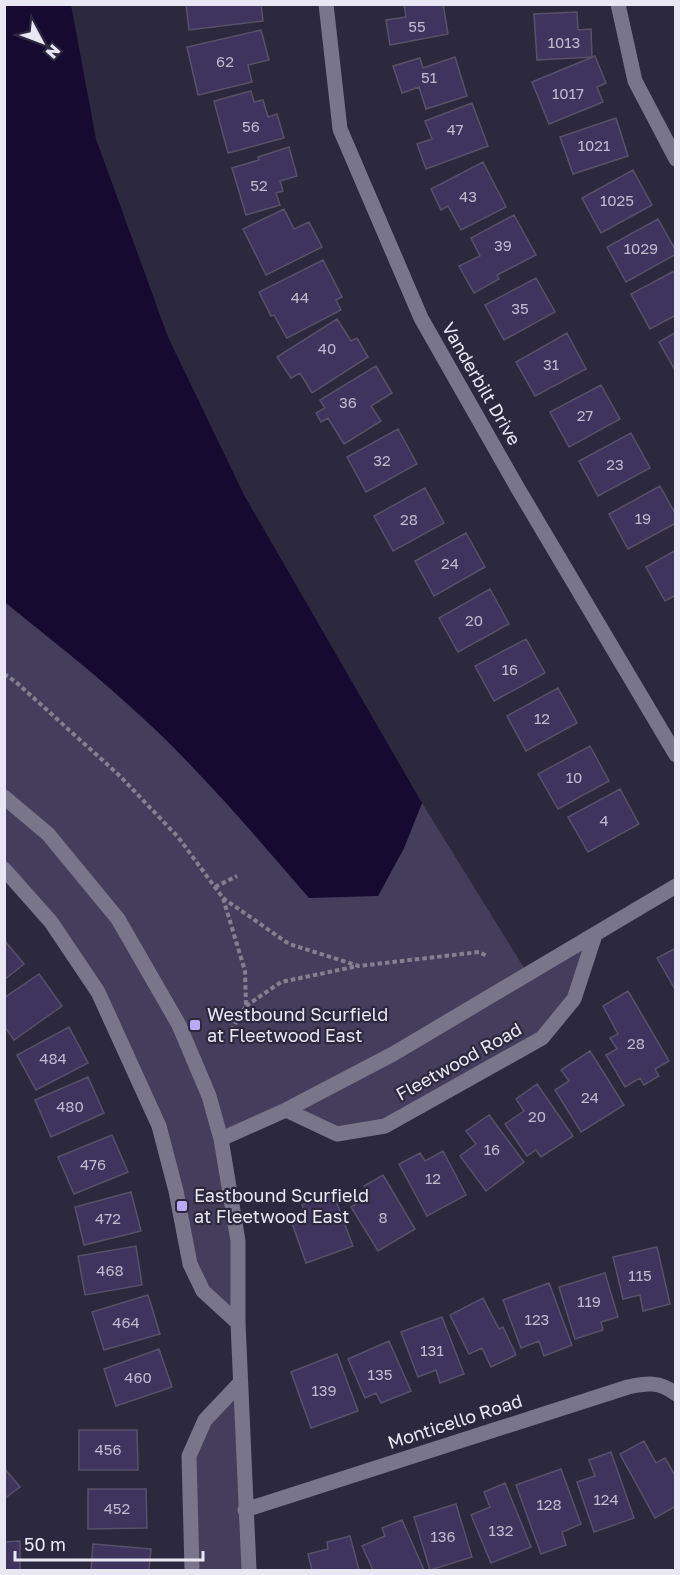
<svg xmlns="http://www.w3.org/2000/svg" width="680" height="1575" viewBox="0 0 680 1575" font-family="'Golos Text',sans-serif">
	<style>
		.green { fill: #443e5c }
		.water { fill: #170a31 }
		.building { fill: #3e345e; stroke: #575269; stroke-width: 1.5 }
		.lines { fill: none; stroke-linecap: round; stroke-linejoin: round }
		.path { stroke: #838091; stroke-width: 4; stroke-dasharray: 4.5 3; stroke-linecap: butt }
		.minor { stroke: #79758a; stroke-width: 15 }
		.poi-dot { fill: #baaaf6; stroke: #2c283d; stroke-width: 2 }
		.labels { text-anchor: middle; stroke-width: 4.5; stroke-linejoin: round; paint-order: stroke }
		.number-label { font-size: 15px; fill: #bfbacf }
		.street-label { font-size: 18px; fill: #eae7f5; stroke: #2c283d }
		.poi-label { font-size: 18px; fill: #eae7f5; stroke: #2c283d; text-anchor: start }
	</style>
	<rect width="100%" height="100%" fill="#2c283d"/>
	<path class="green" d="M4,602L85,666L170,743L240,817L378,896L404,848L422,803L526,971L595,935L574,999L542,1038L385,1126L337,1134L286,1110L221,1139L238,1241V1323L203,1291L159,1126L98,992L5,869Z
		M240,1383L249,1570H192L189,1456Z"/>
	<path class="water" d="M4,5H71L96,139L168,337L244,495L422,803L404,848L378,896L309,898C264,846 220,794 171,745C120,693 61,648 5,602Z"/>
	<path class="building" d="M186,4H261L263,21L189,30Z
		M404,4H443L448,34L390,45L386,20L406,17Z
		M577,12L578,30L591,29L592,57L537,60L534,14Z
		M261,30L269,60L248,65L252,82L198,95L187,47Z
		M595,56L606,83L597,87L603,102L549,124L532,82Z
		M455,57L467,96L426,109L419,87L402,93L393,66L420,58L423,68Z
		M251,91L254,102L263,100L268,117L277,114L284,138L228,153L214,101Z
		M472,103L488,146L426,169L417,144L432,139L425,121Z
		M616,118L628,156L573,174L560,137Z
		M289,147L297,176L280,181L283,191L276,193L280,205L246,215L232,168L259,160L258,157Z
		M483,162L506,207L461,230L448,206L441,210L431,189Z
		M633,170L652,205L601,233L582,198Z
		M284,209L294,229L309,222L322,247L266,275L243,229Z
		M514,215L536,255L497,275L499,279L474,293L459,266L480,256L471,238Z
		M658,219L676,251V254L626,282L607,247Z
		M323,260L342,297L336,300L341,310L287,338L274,315L271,316L259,292Z
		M676,270V315L650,329L631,294Z
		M536,278L555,312L504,340L485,305Z
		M337,319L351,341L357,338L368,357L312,393L300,373L291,378L277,357Z
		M676,332V372L659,342Z
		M567,333L586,369L535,396L516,362Z
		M376,366L392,393L371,406L381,421L344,444L328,418L321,422L316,413L325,408L320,400Z
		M601,385L620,419L569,447L550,412Z
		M398,429L417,464L366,492L347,457Z
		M631,433L650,468L598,496L579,461Z
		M660,486L676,515V523L628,549L609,514Z
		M425,488L444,523L393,551L374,516Z
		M466,533L485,567L434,596L415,561Z
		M676,550V595L665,601L646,567Z
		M490,589L509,624L458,652L439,618Z
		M526,639L545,673L494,701L475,666Z
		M558,688L577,723L526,751L507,716Z
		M590,746L609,781L558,809L538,774Z
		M620,789L639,824L588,852L568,817Z
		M4,940L24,964L4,980Z
		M676,948V991L657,958Z
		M39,974L62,1006L14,1040L4,1026V998Z
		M628,991L669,1061L655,1069L659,1076L644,1085L640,1078L625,1087L606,1055L617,1049L610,1038L618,1034L603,1006Z
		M69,1027L88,1063L36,1090L17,1055Z
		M590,1051L624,1105L581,1132L555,1090L569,1081L561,1070Z
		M88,1077L104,1113L51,1137L35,1100Z
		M537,1084L573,1136L541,1157L536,1150L527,1156L505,1124L524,1111L516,1099Z
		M489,1115L524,1162L486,1191L460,1156L476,1144L466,1131Z
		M112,1135L128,1172L74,1194L58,1157Z
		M443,1151L466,1195L427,1216L399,1164L420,1153L425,1161Z
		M383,1175L415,1229L378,1251L351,1207L369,1196L364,1186Z
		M131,1192L141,1231L84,1245L75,1207Z
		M333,1193L353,1246L306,1263L292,1223L307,1218L302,1205Z
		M136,1246L142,1285L85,1295L78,1256Z
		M657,1247L670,1304L643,1311L640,1295L623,1299L613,1257Z
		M605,1273L618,1317L601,1322L603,1330L575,1339L559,1287Z
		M549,1283L572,1345L544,1356L539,1341L521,1348L503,1300Z
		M148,1295L160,1334L104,1350L92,1312Z
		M483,1298L499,1329L503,1327L516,1355L491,1367L482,1348L469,1354L450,1315Z
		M442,1317L464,1374L440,1383L436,1370L418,1377L401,1332Z
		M389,1341L411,1391L381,1403L376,1393L365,1398L348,1359Z
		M159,1349L172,1387L116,1406L104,1369Z
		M337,1354L358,1411L311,1428L291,1372Z
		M79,1430H137L138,1470H79Z
		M644,1441L656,1463L665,1458L676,1477V1506L655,1518L620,1454Z
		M611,1452L634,1518L594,1532L577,1482L595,1476L589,1460Z
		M4,1468L20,1487L4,1499Z
		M561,1469L581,1524L562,1532L566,1545L541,1554L516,1485Z
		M505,1483L531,1547L491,1563L471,1515L490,1507L484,1492Z
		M88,1489H146L147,1528L88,1529Z
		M456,1504L472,1557L430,1570L414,1517Z
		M402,1520L424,1570H373L362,1546L385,1536L382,1528Z
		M350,1536L359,1570H312L308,1554L328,1549L327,1542Z
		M20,1541V1570H4V1542Z
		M93,1544L151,1549L149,1570H91Z"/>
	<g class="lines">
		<path class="path" d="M4,674L16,682L120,776L178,837L223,898L245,971L246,1006L230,1032
			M215,887L237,876
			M223,898L289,944L359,966L479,952L487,956
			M246,1006L281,982L358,966"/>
		<path class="minor" d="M326,4L340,129L421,318L517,487L676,755
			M618,4L635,81L676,159
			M4,797L48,834L118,919L179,1025L209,1096L221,1139L238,1241V1323L249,1570
			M4,869L51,922L98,992L159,1126L176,1191L190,1264L203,1291L238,1323
			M286,1110L337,1134L385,1126L542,1038L574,999L595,935
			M221,1139L286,1110L393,1054L676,886
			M245,1510L628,1387C646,1383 660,1381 676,1394
			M192,1570L189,1456L205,1420L240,1383"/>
	</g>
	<g class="poi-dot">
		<rect x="189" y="1019" width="12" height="12" rx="3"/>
		<rect x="176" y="1200" width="12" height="12" rx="3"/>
	</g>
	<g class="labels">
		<g class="number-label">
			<text x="417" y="32">55</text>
			<text x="564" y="48">1013</text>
			<text x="225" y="67">62</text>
			<text x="429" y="83">51</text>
			<text x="568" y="99">1017</text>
			<text x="251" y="132">56</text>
			<text x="455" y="135">47</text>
			<text x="594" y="151">1021</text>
			<text x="259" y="191">52</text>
			<text x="468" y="202">43</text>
			<text x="617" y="206">1025</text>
			<text x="503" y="251">39</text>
			<text x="641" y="254">1029</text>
			<text x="300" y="303">44</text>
			<text x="520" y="314">35</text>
			<text x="327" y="354">40</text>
			<text x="551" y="370">31</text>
			<text x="348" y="408">36</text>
			<text x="585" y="421">27</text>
			<text x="382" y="466">32</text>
			<text x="615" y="470">23</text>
			<text x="643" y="524">19</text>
			<text x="409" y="525">28</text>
			<text x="450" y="569">24</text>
			<text x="474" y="626">20</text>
			<text x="510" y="675">16</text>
			<text x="542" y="724">12</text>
			<text x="574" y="783">10</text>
			<text x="604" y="826">4</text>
			<text x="636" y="1049">28</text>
			<text x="53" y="1064">484</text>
			<text x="590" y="1103">24</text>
			<text x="70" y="1112">480</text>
			<text x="537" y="1122">20</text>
			<text x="492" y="1155">16</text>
			<text x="93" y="1170">476</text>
			<text x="433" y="1184">12</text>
			<text x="383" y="1223">8</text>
			<text x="108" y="1224">472</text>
			<text x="110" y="1276">468</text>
			<text x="640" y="1281">115</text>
			<text x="589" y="1307">119</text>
			<text x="537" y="1325">123</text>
			<text x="126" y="1328">464</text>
			<text x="432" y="1356">131</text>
			<text x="380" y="1380">135</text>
			<text x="138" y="1383">460</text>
			<text x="324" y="1396">139</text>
			<text x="108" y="1455">456</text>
			<text x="606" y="1505">124</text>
			<text x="549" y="1510">128</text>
			<text x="117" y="1514">452</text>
			<text x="501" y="1536">132</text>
			<text x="443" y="1542">136</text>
		</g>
		<g class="street-label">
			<text transform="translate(481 384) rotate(60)" y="6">Vanderbilt Drive</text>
			<text transform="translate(459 1062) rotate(-29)" y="6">Fleetwood Road</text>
			<text transform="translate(455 1422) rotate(-18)" y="6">Monticello Road</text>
		</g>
		<g class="poi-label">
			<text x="207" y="1021">Westbound Scurfield<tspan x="207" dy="21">at Fleetwood East</tspan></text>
			<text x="194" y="1202">Eastbound Scurfield<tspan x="194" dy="21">at Fleetwood East</tspan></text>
		</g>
	</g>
	<rect width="680" height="1575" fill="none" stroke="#eae7f5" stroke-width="12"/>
	<g transform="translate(42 42) rotate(131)" stroke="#2c283d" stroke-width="4.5" paint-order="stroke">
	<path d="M0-4.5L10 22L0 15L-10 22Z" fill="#eae7f5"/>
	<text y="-9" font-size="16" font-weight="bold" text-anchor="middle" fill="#eae7f5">N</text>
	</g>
	<path d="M15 1551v9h188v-9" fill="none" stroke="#eae7f5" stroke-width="3"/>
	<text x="24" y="1551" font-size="18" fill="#eae7f5" stroke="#2c283d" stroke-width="4.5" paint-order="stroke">50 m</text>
</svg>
